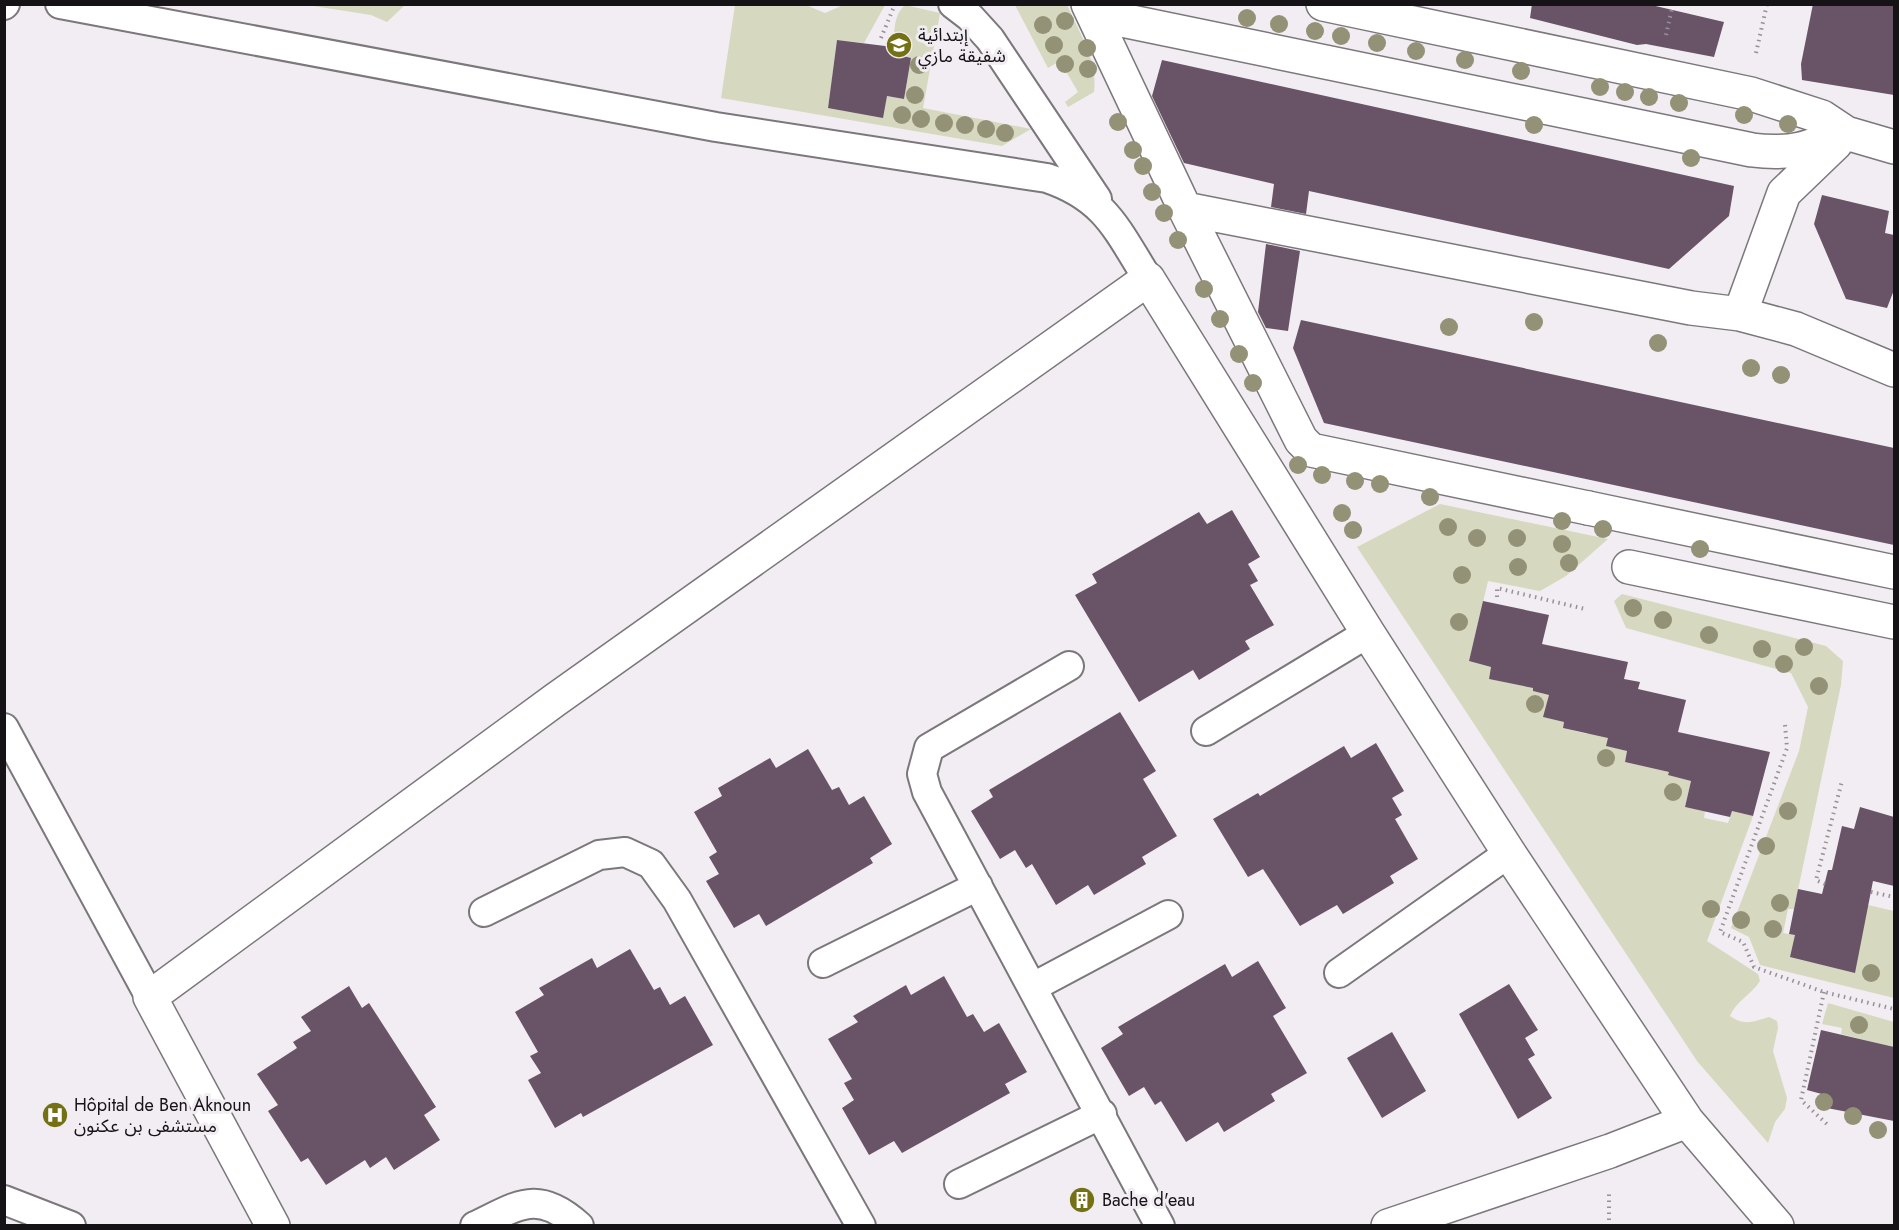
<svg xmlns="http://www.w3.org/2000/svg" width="1899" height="1230" viewBox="0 0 1899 1230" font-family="Jost,'Noto Sans Arabic',sans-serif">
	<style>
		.green { fill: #d7d8c0 }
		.building { fill: #685367 }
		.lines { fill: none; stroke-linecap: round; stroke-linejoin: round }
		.service-casing { stroke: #7b777b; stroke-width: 32 }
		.pedestrian-casing { stroke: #7b777b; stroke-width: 36 }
		.minor-casing { stroke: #7b777b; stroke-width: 36 }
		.path { stroke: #959195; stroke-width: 4; stroke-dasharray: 1.5 4.5; stroke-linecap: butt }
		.service { stroke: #fff; stroke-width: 28 }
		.pedestrian { stroke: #fff; stroke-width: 33 }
		.minor { stroke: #fff; stroke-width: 33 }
		.tree { fill: #939176 }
		.labels { text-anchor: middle; stroke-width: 6; stroke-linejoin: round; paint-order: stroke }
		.poi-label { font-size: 18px; fill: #151315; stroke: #f2edf2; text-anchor: start }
	</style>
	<rect width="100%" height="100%" fill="#f2edf2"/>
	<path class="green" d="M307,5L405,4V5L387,22L371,15Z
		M735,5H806L825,13L843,5H885L864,43L837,40L828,108L887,96L904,99L911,58L892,53C896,35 891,18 905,5L940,13L923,108L1031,129L1002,146L721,98Z
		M1015,5H1067C1079,32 1098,61 1094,92L1068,107L1065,102L1078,92L1060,61L1048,68Z
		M1440,504L1608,539L1566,576L1540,591L1488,581L1469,661L1491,667L1489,679L1533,688V691L1549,695L1544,717L1564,722L1563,728L1587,734L1590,721L1611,727L1607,746L1627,751L1625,762L1669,772V775L1691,781L1685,807L1705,811L1704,818L1728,823L1732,811L1753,816L1707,941L1758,974L1760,981C1751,995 1736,1001 1730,1016C1744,1026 1753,1022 1769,1017L1777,1021L1778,1028L1773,1051L1787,1098L1785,1109L1775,1122L1768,1143L1697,1061L1357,547Z
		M1622,594L1826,646L1843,661L1841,685L1794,909H1788L1783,933L1795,935L1868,905L1894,911V998L1760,965L1749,937L1731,928L1799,751L1808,707L1791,673L1626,628L1614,601Z
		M1828,1003L1894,1022V1080L1881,1077L1888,1046L1841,1034L1842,1028L1822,1024Z"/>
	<path class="building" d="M1532,4H1647L1724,22L1714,57L1646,44L1637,45L1530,18Z
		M1813,4H1894V95L1802,80L1801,64Z
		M837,40L893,47L892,53L911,58L904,99L887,96L883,118L828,108Z
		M1162,60L1734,186L1729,216L1669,269L1309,191L1306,214L1271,207L1274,184L1184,163L1152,96Z
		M1822,195L1889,211L1885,233L1894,235V290L1887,308L1846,299L1814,224Z
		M1266,244L1300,251L1288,331L1266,328L1258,312Z
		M1301,320L1894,448V545L1324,423L1293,348Z
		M1232,510L1260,557L1248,564L1258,581L1250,585L1274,625L1245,641L1250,649L1199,680L1193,670L1139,702L1075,595L1097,583L1092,574L1199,512L1207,524Z
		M1483,601L1549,615L1542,644L1628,662L1624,679L1640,682L1638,689L1686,700L1678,732L1770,752L1753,816L1732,811L1730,817L1685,807L1691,781L1668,775L1669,772L1625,762L1627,751L1606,746L1608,738L1563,728L1564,722L1543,717L1549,695L1533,691V688L1489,679L1491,667L1469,661Z
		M1120,712L1156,771L1143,779L1177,836L1142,857L1146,864L1094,895L1088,885L1056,905L1032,864L1026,868L1015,850L1000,859L971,811L993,797L989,790Z
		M1376,743L1404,791L1392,798L1402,815L1395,819L1418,859L1390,876L1394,883L1343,914L1337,905L1300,926L1263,869L1248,877L1213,819L1258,793L1260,796L1344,746L1351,758Z
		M808,749L832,790L839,787L849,805L864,796L892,844L870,858L873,863L766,926L759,914L734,928L706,881L719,874L709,857L717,852L694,812L722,796L718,788L770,758L776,768Z
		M1860,807L1894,817V886L1873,881L1855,973L1790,957L1795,935L1789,934L1798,889L1822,894L1828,870H1832L1842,826L1854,829Z
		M630,949L654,990L660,987L670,1005L685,996L713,1045L583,1117L581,1113L555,1128L528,1080L541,1073L530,1056L538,1052L515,1012L544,995L539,988L592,958L597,968Z
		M1258,961L1286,1008L1273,1016L1307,1073L1271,1094L1275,1101L1224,1132L1218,1122L1186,1142L1161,1101L1155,1105L1144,1087L1129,1096L1101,1048L1123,1034L1118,1027L1225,964L1232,977Z
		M944,976L967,1017L973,1014L984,1032L999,1023L1027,1072L1005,1084L1010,1093L902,1153L894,1141L869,1155L842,1108L854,1100L844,1083L852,1079L828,1039L858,1022L853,1016L906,985L911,995Z
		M1509,984L1538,1030L1525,1038L1535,1055L1528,1059L1552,1098L1518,1119L1459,1014Z
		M349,986L362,1008L369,1003L436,1107L424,1115L440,1140L394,1170L386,1157L370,1168L365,1160L326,1185L308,1158L301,1162L268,1111L278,1105L257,1074L297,1048L293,1042L311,1031L301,1017Z
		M1821,1030L1894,1047V1121L1827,1108L1829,1096L1807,1090Z
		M1392,1032L1426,1091L1382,1118L1347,1058Z"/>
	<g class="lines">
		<g class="service-casing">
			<path id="service" d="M60,4L716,127L1047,178C1106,198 1117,230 1148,279
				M953,4L970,17L990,39L1097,199
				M4,5L5,4
				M1069,666L929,748L922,774L927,792L1160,1226
				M4,728L150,997
				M1206,731L1368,633
				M484,912L599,855L625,852L651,864L677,900L861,1226
				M823,963L978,886
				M1339,973L1509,853
				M1033,987L1168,915
				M959,1184L1102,1114
				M4,1200L71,1226
				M475,1226C518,1206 537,1188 579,1226"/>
		</g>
		<g class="pedestrian-casing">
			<path id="pedestrian" d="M1588,508L1894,572"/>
		</g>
		<g class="minor-casing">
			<path id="minor" d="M1088,4L1185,209L1301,440L1311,450L1588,508
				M1323,4L1751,94L1822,117L1846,133L1894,147
				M1093,14L1752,150C1792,155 1809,148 1846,133
				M1185,209L1691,308L1740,314L1796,329L1894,370
				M1740,314L1784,193L1836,143
				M1629,567L1894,622
				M273,1226L150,997L555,700L1148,279L1368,633L1509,853L1687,1121L1777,1226
				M1388,1226L1610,1151L1687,1121"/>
		</g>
		<path class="path" d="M1666,35L1673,4
			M881,38L895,4
			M1756,53L1767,4
			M1497,597V588L1585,609
			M1785,725L1787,748L1720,932L1743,942L1754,967L1824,992L1894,1009
			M1825,884L1816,880L1842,781
			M1871,892L1894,897
			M1824,992L1801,1100L1829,1126
			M1609,1226V1193"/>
		<use href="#service" class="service"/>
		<use href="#pedestrian" class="pedestrian"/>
		<use href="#minor" class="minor"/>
	</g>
	<g class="tree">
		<circle cx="1247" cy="18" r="9"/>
		<circle cx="1065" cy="21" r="9"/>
		<circle cx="1279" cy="24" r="9"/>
		<circle cx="1043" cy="25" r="9"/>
		<circle cx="1315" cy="31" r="9"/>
		<circle cx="1341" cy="36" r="9"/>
		<circle cx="1377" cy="43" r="9"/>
		<circle cx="1054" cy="45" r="9"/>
		<circle cx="1087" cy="48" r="9"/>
		<circle cx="1416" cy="51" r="9"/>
		<circle cx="1465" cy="60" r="9"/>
		<circle cx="1065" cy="64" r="9"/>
		<circle cx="919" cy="65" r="9"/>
		<circle cx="1088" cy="69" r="9"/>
		<circle cx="1521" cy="71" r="9"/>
		<circle cx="1600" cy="87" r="9"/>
		<circle cx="1625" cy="92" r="9"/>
		<circle cx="915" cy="95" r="9"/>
		<circle cx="1649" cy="97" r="9"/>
		<circle cx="1679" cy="103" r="9"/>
		<circle cx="902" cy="115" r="9"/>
		<circle cx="1744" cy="115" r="9"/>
		<circle cx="921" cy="119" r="9"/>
		<circle cx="1118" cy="122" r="9"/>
		<circle cx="944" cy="123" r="9"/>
		<circle cx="1788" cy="124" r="9"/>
		<circle cx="965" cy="125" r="9"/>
		<circle cx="1534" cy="125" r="9"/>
		<circle cx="986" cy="129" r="9"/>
		<circle cx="1005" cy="133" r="9"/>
		<circle cx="1133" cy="150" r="9"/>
		<circle cx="1691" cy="158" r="9"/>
		<circle cx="1143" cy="166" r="9"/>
		<circle cx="1152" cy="192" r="9"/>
		<circle cx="1164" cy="213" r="9"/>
		<circle cx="1178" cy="240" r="9"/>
		<circle cx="1204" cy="289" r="9"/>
		<circle cx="1220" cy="319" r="9"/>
		<circle cx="1534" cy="322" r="9"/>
		<circle cx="1449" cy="327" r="9"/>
		<circle cx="1658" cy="343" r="9"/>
		<circle cx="1239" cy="354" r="9"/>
		<circle cx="1751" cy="368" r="9"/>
		<circle cx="1781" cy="375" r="9"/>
		<circle cx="1253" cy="383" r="9"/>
		<circle cx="1298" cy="465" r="9"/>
		<circle cx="1322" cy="475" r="9"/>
		<circle cx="1355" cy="481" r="9"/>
		<circle cx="1380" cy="484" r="9"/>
		<circle cx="1430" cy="497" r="9"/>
		<circle cx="1342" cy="513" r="9"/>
		<circle cx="1562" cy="521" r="9"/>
		<circle cx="1448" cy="527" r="9"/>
		<circle cx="1603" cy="529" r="9"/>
		<circle cx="1353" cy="530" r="9"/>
		<circle cx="1477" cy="538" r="9"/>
		<circle cx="1517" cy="538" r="9"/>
		<circle cx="1562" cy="544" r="9"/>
		<circle cx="1700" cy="549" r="9"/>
		<circle cx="1569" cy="563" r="9"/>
		<circle cx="1518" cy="567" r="9"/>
		<circle cx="1462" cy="575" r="9"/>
		<circle cx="1633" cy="608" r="9"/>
		<circle cx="1663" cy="620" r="9"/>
		<circle cx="1459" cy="622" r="9"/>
		<circle cx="1709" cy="635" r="9"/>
		<circle cx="1804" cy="647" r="9"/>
		<circle cx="1762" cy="649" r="9"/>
		<circle cx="1784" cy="664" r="9"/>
		<circle cx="1819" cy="686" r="9"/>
		<circle cx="1535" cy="704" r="9"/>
		<circle cx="1606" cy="758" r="9"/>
		<circle cx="1673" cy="792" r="9"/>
		<circle cx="1788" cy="811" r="9"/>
		<circle cx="1766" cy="846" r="9"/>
		<circle cx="1780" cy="903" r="9"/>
		<circle cx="1711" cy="909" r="9"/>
		<circle cx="1741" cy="920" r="9"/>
		<circle cx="1773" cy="929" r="9"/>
		<circle cx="1871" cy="973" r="9"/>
		<circle cx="1859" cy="1025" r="9"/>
		<circle cx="1824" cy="1102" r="9"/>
		<circle cx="1853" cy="1116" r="9"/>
		<circle cx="1878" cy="1130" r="9"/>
	</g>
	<defs>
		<g id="school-disc" transform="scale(1.35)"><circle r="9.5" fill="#737114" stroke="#f2edf2"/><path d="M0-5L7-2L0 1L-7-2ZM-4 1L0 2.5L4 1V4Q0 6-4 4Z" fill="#fff"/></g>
		<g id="hospital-disc" transform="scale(1.35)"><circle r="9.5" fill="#737114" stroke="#f2edf2"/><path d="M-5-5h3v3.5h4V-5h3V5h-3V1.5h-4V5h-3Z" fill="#fff"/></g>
		<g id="building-disc" transform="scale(1.35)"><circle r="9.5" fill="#737114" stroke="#f2edf2"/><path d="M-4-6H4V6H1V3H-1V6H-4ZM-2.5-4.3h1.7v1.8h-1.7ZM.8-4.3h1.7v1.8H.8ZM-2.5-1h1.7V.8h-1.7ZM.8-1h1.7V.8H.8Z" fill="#fff"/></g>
	</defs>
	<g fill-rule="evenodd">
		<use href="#school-disc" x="899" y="45"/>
		<use href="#hospital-disc" x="55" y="1115"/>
		<use href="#building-disc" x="1082" y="1200"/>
	</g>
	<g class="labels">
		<g class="poi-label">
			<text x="918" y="41">إبتدائية<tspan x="918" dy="21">شفيقة مازي</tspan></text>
			<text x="74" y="1111">Hôpital de Ben Aknoun<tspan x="74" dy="21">مستشفى بن عكنون</tspan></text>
			<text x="1102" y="1206">Bache d'eau</text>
		</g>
	</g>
	<rect width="1899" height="1230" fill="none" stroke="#151315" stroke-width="12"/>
</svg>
